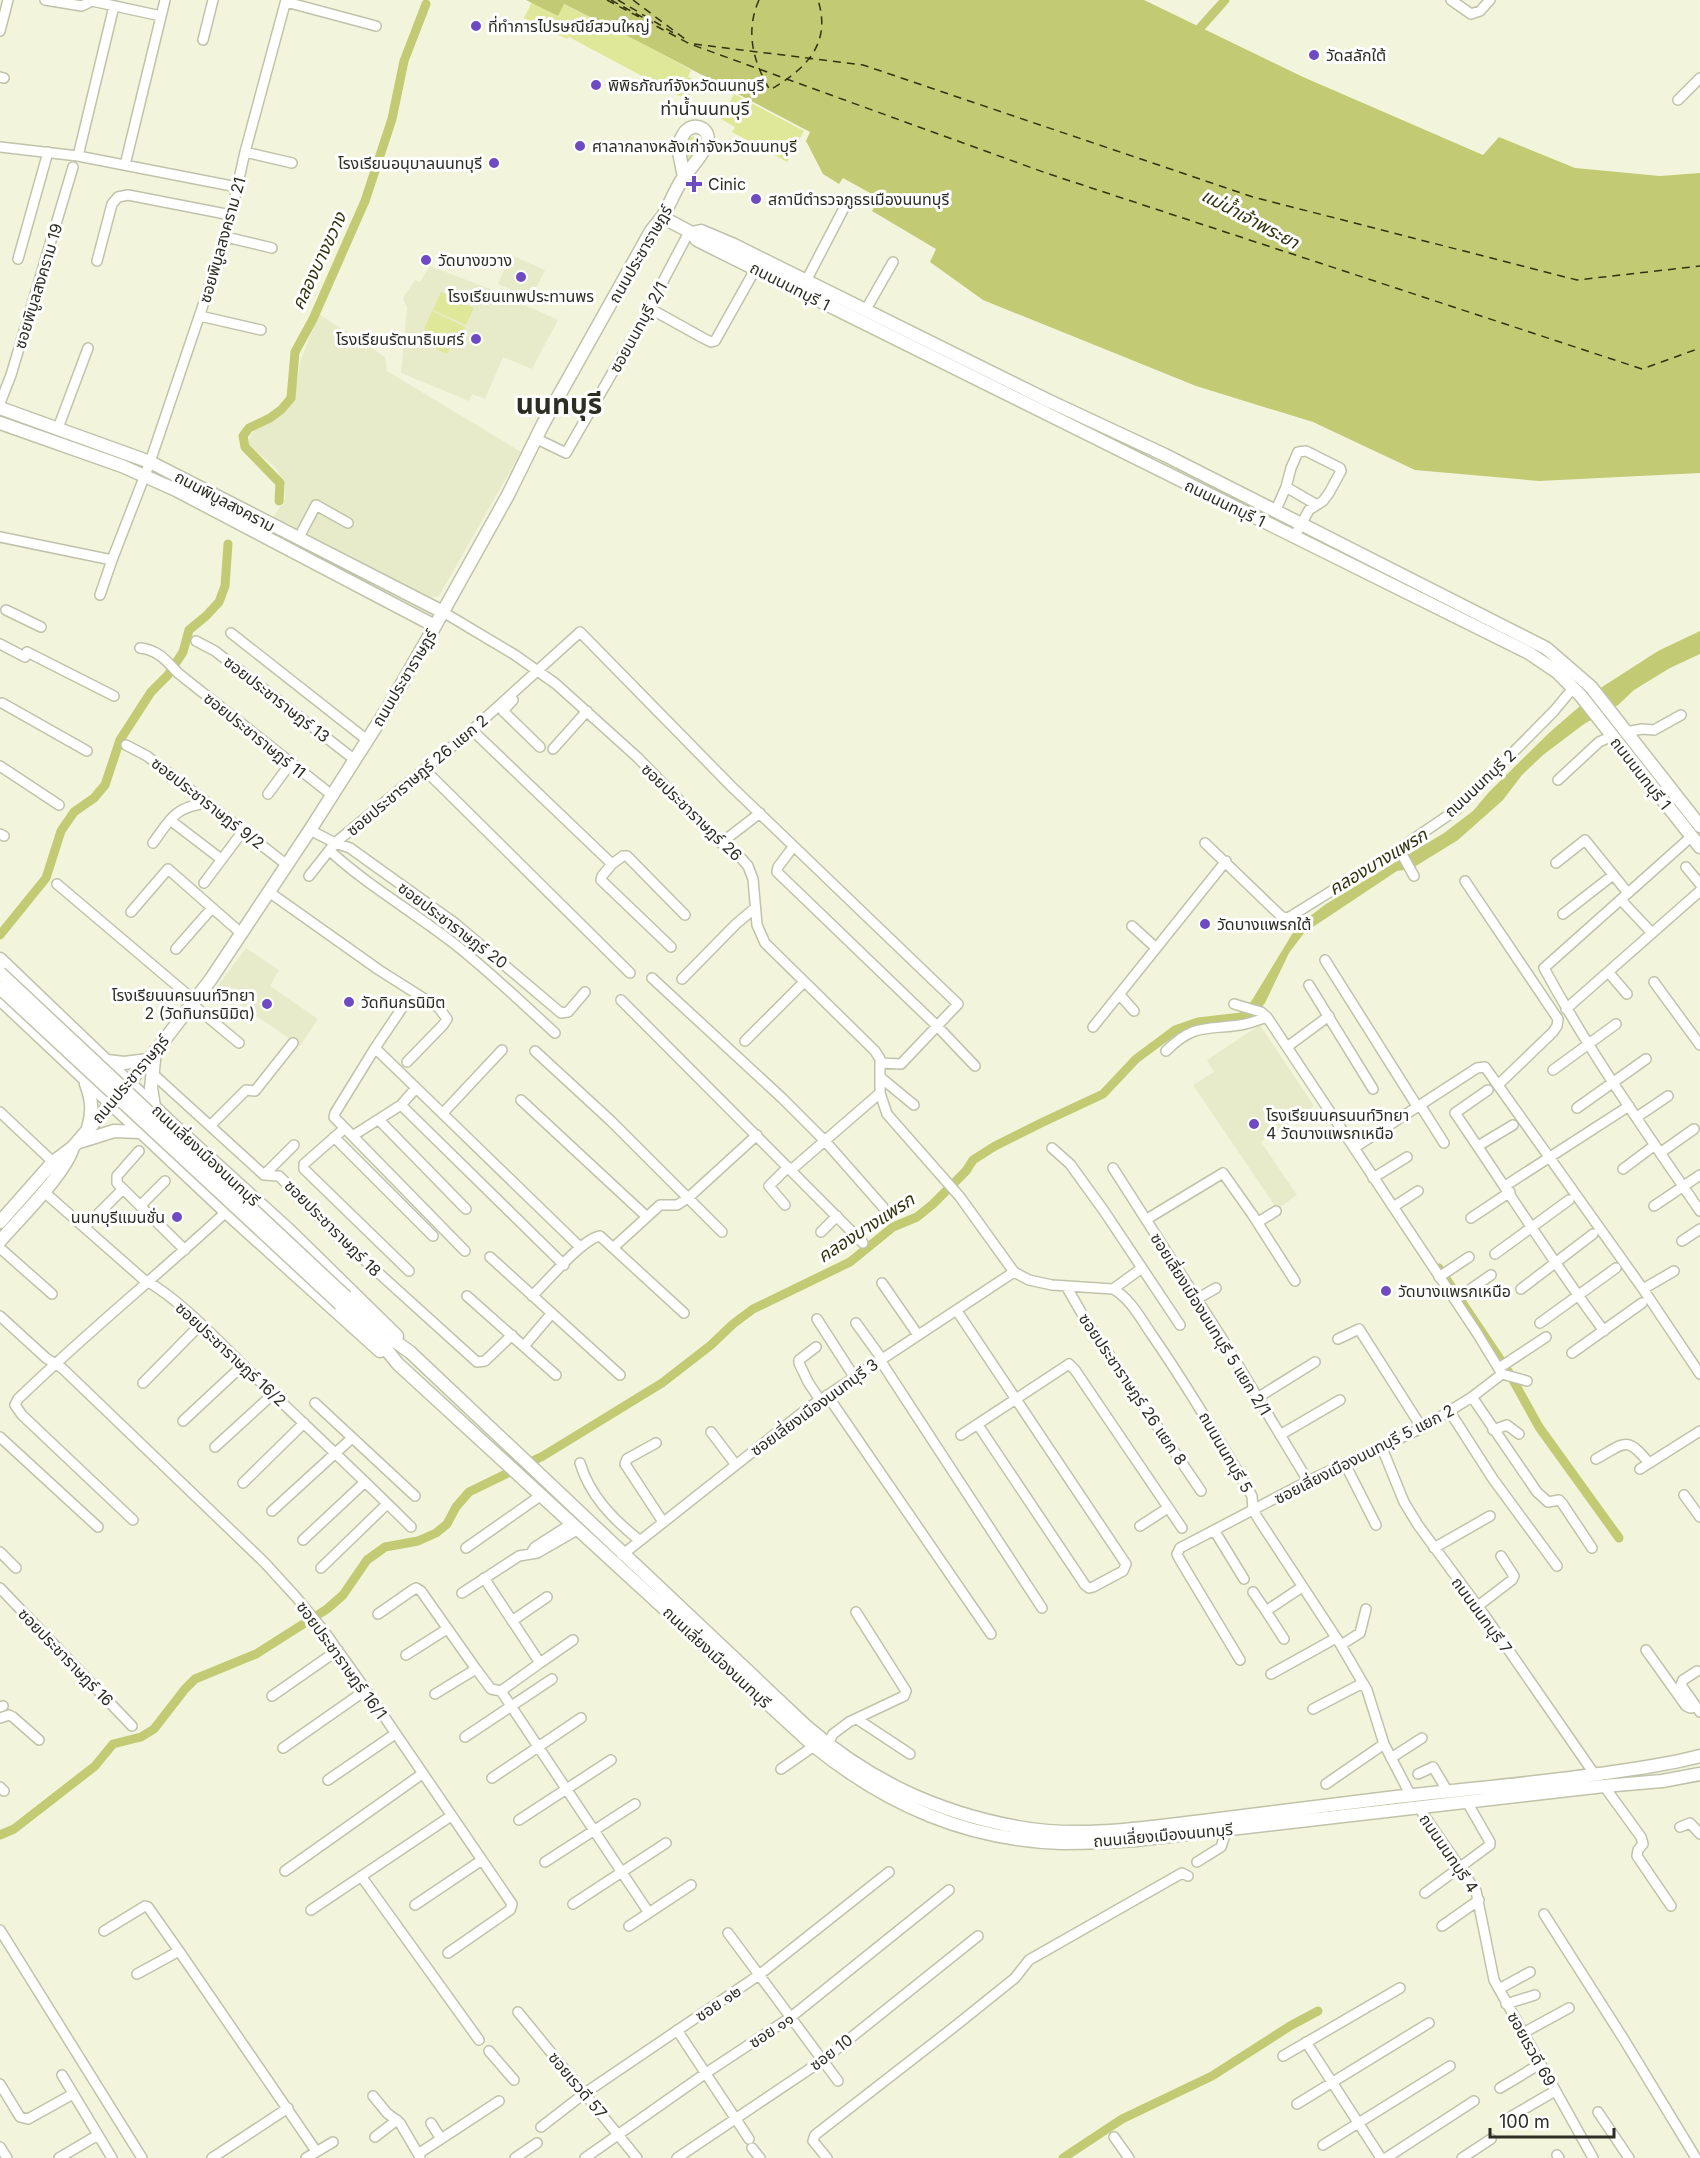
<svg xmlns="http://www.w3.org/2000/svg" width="1700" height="2158" viewBox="0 0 1700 2158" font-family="Inter,'Noto Sans Thai',sans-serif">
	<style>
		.built { fill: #e7ebca }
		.green { fill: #dfe798 }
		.water { fill: #c3ca74 }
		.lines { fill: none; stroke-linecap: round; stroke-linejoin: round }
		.canal { stroke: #c3ca74; stroke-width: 9 }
		.ferry { stroke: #31340f; stroke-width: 1.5; stroke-dasharray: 8 6; stroke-linecap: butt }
		.minor-casing { stroke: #c0c3aa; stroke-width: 12 }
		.major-casing { stroke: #c0c3aa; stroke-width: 15 }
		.minor { stroke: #fff; stroke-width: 9 }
		.major { stroke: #fff; stroke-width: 12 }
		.major-bridge-casing { stroke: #c0c3aa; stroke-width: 15; stroke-linecap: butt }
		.major-bridge { stroke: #fff; stroke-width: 12 }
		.poi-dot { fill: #6f4bc3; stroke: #fff; stroke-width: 2 }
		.labels { text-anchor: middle; stroke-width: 6; stroke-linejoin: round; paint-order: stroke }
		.poi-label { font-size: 16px; fill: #2c2d23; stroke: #fff; text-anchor: start }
		.street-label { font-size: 16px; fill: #2c2d23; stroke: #fff }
		.neighbourhood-label { font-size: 18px; fill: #2c2d23; stroke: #fff }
		.water-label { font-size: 18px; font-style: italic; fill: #31340f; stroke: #fff }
		.town-label { font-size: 28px; font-weight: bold; fill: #2c2d23; stroke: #fff }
	</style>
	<rect width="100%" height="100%" fill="#f2f5db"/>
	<path class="built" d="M511,255L545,270L531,298L498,284Z
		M430,266L490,289L558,320L532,369L503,357L485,399L472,394L469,401L401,373L407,308L403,298L415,280L420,282Z
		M319,314L385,357L387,371L521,452L439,596L430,598L273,518L285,498V485L275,467L249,446L248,440L255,430L287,411L293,401L301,359Z
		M246,948L279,970L270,986L318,1019L300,1046L216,988Z
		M1260,1025L1314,1106L1261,1142L1297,1195L1277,1209L1193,1085L1214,1072L1207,1060Z"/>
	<path class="green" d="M532,2L558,16L563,4L649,47L691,70L688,77L698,81L689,97L687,96L685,99L569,37L567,39L524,18Z
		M734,94L804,131L787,162L732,132L735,127L721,119Z
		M695,136L699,138L700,143L687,165L682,143L686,138Z
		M441,292L474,308L466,325L433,310Z
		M432,311L465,327L457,344L424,329Z
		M431,334L452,344L447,354L426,344Z"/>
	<path class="water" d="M526,0H1144L1303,77L1483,155L1499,137L1575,168L1660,176L1700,173V473L1539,481L1415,470L1313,422L1196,386L983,300L930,262L936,249L872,211L879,198L843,178L839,184L823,174L806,141L810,132L649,47L564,4L558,16Z
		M1700,631V654L1670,668L1634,690L1618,705L1584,724L1543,755L1522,775L1503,800L1458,840L1411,869L1397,871L1304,933L1289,953L1265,1003L1260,1009L1249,1005L1297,926L1326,904L1444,833L1473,811L1489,792L1550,732L1602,687L1658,651Z"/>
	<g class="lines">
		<path class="canal" d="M1200,28L1225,0
			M279,501L280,483L245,447L243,436L249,428L270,418L282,409L291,398L295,352L313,319L365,201L392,119L404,61L426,4
			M0,935L46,878L61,831L74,812L94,798L105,785L120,740L151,692L168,675L183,652L189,630L206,616L219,602L225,586L228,544
			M1439,1268L1508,1371L1539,1427L1619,1538
			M0,1835L14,1829L95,1766L113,1744L141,1737L154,1729L185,1689L195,1679L256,1654L327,1609L343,1595L367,1560L385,1547L418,1541L436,1533L447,1524L456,1507L469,1492L543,1456L662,1383L711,1345L733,1324L753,1309L850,1262L893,1227L917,1217L933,1204L966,1171L973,1160L995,1146L1041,1123L1103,1094L1136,1059L1175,1030L1198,1022L1241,1017L1248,1014L1254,1005
			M1063,2158L1122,2119L1212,2076L1290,2026L1318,2011"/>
		<path class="ferry" d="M607,0L690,44L1046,173L1642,369L1700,348
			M611,0L653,23
			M618,0L677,35
			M633,0L685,39
			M759,0C745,31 753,62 770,90C805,69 832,45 818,0
			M694,44L863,65L1253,197L1577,280L1700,266"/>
		<g class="minor-casing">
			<path id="minor" d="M45,0L82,6L92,1L161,16
				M1451,0L1471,14L1480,11L1490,0
				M286,2L376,26
				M0,31L8,0
				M203,40L213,0
				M0,77L4,78
				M1678,100L1700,78
				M0,147L78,156L237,187
				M245,152L292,163
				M78,156L114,6
				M125,165L165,0
				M226,237L272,248
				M18,259L48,152
				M97,261L112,204L118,197L128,195L231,215
				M806,281L844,208
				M649,308L703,338L711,342L715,341L756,268
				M865,311L893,262
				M200,316L261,330
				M0,403L11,375L73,167
				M58,428L88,348
				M537,439L566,453L640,325L689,232
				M1286,487L1317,505
				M1275,512L1286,487L1291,468L1298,452L1306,451L1340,468L1341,471L1329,493L1323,501L1309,510L1294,537
				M0,537L112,560
				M298,539L316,505L348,523
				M100,595L112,560L150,462L226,237L245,152L286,0
				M6,610L41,627
				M443,612L515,655L556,684L637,757L721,843L742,859L748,866L753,879L757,925L765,943L875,1051L880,1059V1093L887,1114L960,1197L1014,1272L1029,1280L1052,1285L1113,1289C1130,1298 1141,1319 1152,1335C1188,1387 1220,1441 1252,1496L1253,1510L1259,1520L1339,1642L1367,1690L1384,1744L1411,1796
				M231,633L367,740
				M196,641L215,651L355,760
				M0,644L25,657
				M140,648C158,650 166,660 178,673L333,796
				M27,652L114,696
				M513,700L503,711L540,747
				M2,703L87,751
				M472,730L612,864L602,876L601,880L671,947
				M1626,732L1642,729L1654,730L1681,715
				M126,745L147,756L287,865
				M553,749L587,711
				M0,766L59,805
				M425,770L630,973
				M1558,780L1599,742L1612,736
				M268,794L290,764
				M170,820L221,859
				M310,830L335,843L350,848L456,924L561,1013L568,1012L585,992
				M0,834L4,836
				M1692,836L1544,968C1590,1053 1646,1132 1700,1211
				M153,843C171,818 175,807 207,803
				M721,843L760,813
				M1205,843L1282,917L1288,918L1399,849L1456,810L1554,711L1573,688
				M793,847L778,867L777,872L937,1026L975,1066
				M1399,849L1414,876
				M330,851C367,885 412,911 452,942C488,970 521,1002 555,1033
				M1556,863L1585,840L1628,893
				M612,864L623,856H627L685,915
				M1686,867L1700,884
				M309,876L335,843L472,730L580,632L732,787L958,1004L901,1064L880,1063
				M1465,881L1558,1019L1557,1026L1553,1032L1498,1085
				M204,883L243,831
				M57,884L195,1001
				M269,892L379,970L439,1008L447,1019L443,1025L407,1062
				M1621,900L1652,933
				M131,912L168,869L242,934
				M1563,914L1613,875
				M1132,926L1156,948
				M176,949L212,908
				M1325,960L1417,1106
				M1609,973L1627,994
				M652,978L782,1098L825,1141L883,1207
				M682,979L736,924L755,908
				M1654,982L1700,1045
				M1309,985L1373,1089
				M1120,995L1134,1011
				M621,1000L863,1243
				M192,1004L239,1043
				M1234,1004L1261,1012L1267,1017L1477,1333L1502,1374L1527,1381
				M402,1008L375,1048L580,1247
				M1566,1009L1700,891
				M1093,1027L1226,861
				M745,1041L804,982
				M1287,1047L1329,1016
				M375,1048L335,1113L334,1117L465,1251
				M535,1051L611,1121L722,1232
				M1166,1051C1194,1023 1206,1030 1240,1025C1249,1024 1258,1020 1267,1017
				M1553,1070L1616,1024
				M152,1073L264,1175L279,1176L341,1239L477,1362L485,1361L512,1335
				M880,1077L914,1105
				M416,1088L401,1105L564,1265
				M1488,1090L1455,1113C1505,1186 1551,1260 1604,1331
				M521,1100L647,1217
				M1420,1105L1444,1143
				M1577,1108L1646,1059
				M0,1112L53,1162
				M443,1113L502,1050
				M1637,1117L1668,1096
				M379,1120L466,1209
				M210,1126L246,1090L255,1091L293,1043
				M345,1128L304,1164V1169L409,1271
				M354,1135L401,1105
				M334,1137L433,1236
				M1478,1146L1513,1125
				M1052,1148L1070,1164L1104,1211L1180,1325
				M1354,1148L1477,1068L1485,1067L1643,1289L1700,1374
				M139,1151L117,1176V1183L185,1250
				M1660,1153L1694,1129
				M1113,1168L1223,1340L1308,1481
				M1623,1169L1655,1145
				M791,1170L880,1093
				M264,1175L294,1145
				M1373,1178L1407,1157
				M1505,1186L1629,1106
				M43,1191L143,1279C179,1298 220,1343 250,1372C304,1424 358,1474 411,1527
				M785,1205L769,1186L788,1167
				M140,1206L165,1181
				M1654,1206L1700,1175
				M1393,1207L1418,1191
				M1471,1218L1510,1192
				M1147,1219L1223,1173L1252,1214L1295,1281
				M1258,1222L1276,1211
				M86,1226L123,1189
				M821,1232L837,1216
				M1682,1241L1700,1229
				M614,1247L660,1205H677L688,1198L757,1135
				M0,1248L52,1294
				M1495,1254L1569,1200
				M490,1257L620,1375
				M1439,1277L1469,1257
				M882,1283L918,1335
				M1066,1286L1085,1319L1201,1491
				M1113,1289L1142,1268
				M1521,1289L1593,1234
				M1643,1289L1674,1271
				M467,1296L556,1375
				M532,1296C547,1282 582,1239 600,1236L684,1313
				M1197,1299L1216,1288
				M1455,1300L1491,1275
				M957,1311L1126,1564L1123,1571L1093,1587L1089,1588L1085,1585L978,1425
				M0,1316L46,1358L62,1368L264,1562L296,1597L324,1631L366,1690L512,1904L510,1910L448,1953
				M817,1319L855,1378
				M856,1323L882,1359
				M1540,1323L1616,1268
				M1338,1339L1359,1329L1422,1428
				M524,1346L552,1313
				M816,1347L799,1360V1363L808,1382L820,1400
				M1572,1353L1642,1303
				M880,1360L1042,1608
				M1499,1368L1546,1337
				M143,1383L200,1325
				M827,1395L991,1634
				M1472,1397L1537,1492L1548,1502L1559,1500L1562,1503L1592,1548
				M1257,1398L1315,1362
				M315,1403L415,1496
				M1450,1412L1493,1479L1557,1566
				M183,1421L243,1365
				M1493,1430L1507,1425L1519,1434
				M711,1432L736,1465
				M961,1435L1069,1364L1075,1370L1182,1528
				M1280,1435L1340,1400
				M0,1437L98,1527
				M656,1443L627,1459L625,1464L663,1522
				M215,1447L273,1394
				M1382,1448L1404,1502L1418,1525L1485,1616L1595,1775
				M1596,1459C1625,1443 1626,1435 1649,1463
				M580,1463C590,1496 613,1519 639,1540
				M1345,1464L1376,1525
				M1640,1469L1700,1431
				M243,1483L304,1423
				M1684,1495L1700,1517
				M272,1511L352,1438
				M133,1520L22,1415L15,1405L18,1399C85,1334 158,1275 226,1212
				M1140,1526L1168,1508
				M1214,1530L1244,1579
				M303,1540L365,1482
				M466,1548L540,1496
				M1434,1548L1490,1516
				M0,1552L16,1568
				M531,1553L535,1547L571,1524
				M622,1555L808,1408L1014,1272
				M321,1568L387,1504
				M484,1578L540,1663L501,1691
				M0,1588L132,1726
				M1253,1592L1266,1611L1302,1587
				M462,1593L519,1556L537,1553L577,1530
				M1478,1606L1512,1580L1514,1576L1501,1556
				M1266,1611L1284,1639
				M378,1614L414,1589L416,1588L421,1591L476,1669L491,1689L501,1691L649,1913
				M512,1621L547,1597
				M1341,1645L1360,1633L1366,1609
				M1646,1650L1686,1706L1690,1708L1696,1707
				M406,1655L447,1629
				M1240,1660L1180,1560L1177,1554L1180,1548L1308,1481L1422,1428L1472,1397L1502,1374
				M540,1663L573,1640
				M1697,1671L1683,1680L1681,1685L1700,1712
				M1271,1674L1336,1638
				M435,1694L476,1669
				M272,1696L338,1650
				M0,1707L3,1706
				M1313,1709L1363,1683
				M0,1718L9,1715L13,1717L39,1740
				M857,1719L910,1754
				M465,1737L552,1679
				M827,1745L833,1734L849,1722L904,1696L906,1691L856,1612
				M283,1748L366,1690
				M1391,1758L1422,1738
				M781,1769L814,1746
				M1418,1774L1433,1767L1448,1792
				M492,1778L581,1718
				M328,1780L395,1734
				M1326,1784L1384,1744
				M1604,1786L1641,1837L1643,1844L1638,1850L1637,1856L1671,1906
				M0,1787L4,1791
				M1419,1808L1476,1891L1494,1980L1593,2158
				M519,1820L611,1760
				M1680,1827L1690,1823L1700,1834
				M545,1862L635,1804
				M1197,1862L1221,1847L1227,1829
				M285,1871L422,1774
				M361,1876L479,2040
				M1425,1893L1490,1845V1842L1467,1802
				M573,1904L666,1843
				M415,1905L482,1860
				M311,1910L451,1816
				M1544,1914L1623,2038L1696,2158
				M629,1926L691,1885
				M1442,1926L1479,1900
				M0,1930L142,2158
				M104,1931L145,1906L148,1907L179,1951
				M728,1933L838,2081
				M137,1974L179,1951L316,2151
				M1499,1989L1530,1972
				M1506,2004L1535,1995
				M518,2012L637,2158
				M677,2030L749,2139
				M1523,2033L1569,2008
				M1306,2042L1381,2158
				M489,2051L514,2080
				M1283,2056L1400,1988
				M62,2075L112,2158
				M0,2084L20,2117L28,2119L73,2094
				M1500,2088L1540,2064
				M373,2096L387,2113L400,2123L420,2157
				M1297,2104L1429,2023
				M1598,2112L1629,2158
				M1512,2116L1555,2091
				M431,2123L441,2139
				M541,2127L585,2093L759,1975L889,1872
				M375,2137L397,2120
				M1114,2137L1129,2158
				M1323,2145L1450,2066
				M0,2147L7,2158
				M752,2148L760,2158
				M418,2154L499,2101
				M1557,2155L1559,2158
				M59,2158L98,2135
				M212,2158L288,2108
				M306,2158L333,2142
				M515,2158L537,2143
				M585,2158L706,2073L791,2017L949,1890
				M677,2158L823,2060L978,1936
				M827,2158L813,2141L815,2135L954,2027L1015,1978L1029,1960L1182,1873L1188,1876
				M1386,2158L1474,2101
				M1462,2158L1491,2139"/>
		</g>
		<g class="major-casing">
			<path id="major" d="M662,217L692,233L697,240L713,248L1529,653L1557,672L1581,696L1700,847
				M692,233L701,231L734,245L1047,400L1165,455L1546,648L1591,687L1700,826
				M0,408L150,462L443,612
				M0,423L122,466L176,490L435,626
				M0,959L170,1122L290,1231L397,1336
				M0,999L226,1212L380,1351
				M107,1061L124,1063L148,1060
				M86,1084C92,1100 93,1111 88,1128
				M154,1106L151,1088L155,1051
				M79,1142L114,1131L140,1132
				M0,1222L53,1162L73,1147L156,1051L211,979L310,830L389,706L435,626L508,495L543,424L651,231C655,226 659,221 663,216C670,204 675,190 683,178C691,167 702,157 707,143C711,130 697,122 687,130C682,134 680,141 678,147L684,177
				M0,1241C19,1219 66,1173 73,1147
				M346,1297L386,1335L410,1352L806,1726C868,1780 936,1812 1017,1827C1081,1839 1148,1827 1211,1820C1273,1812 1335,1805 1396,1797C1464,1789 1532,1784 1599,1774C1633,1769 1667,1765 1700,1756
				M340,1304L381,1343L398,1364L814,1746C887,1805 967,1840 1062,1843C1087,1843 1112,1842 1136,1840L1604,1786L1662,1781L1700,1774"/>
		</g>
		<use href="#minor" class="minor"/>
		<use href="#major" class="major"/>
		<g class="major-bridge-casing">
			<path id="major-bridge" d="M0,973L346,1297
				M0,988L340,1304"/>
		</g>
		<use href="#major-bridge" class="major-bridge"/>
	</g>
	<g class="poi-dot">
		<circle cx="476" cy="26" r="6"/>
		<circle cx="1314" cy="55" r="6"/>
		<circle cx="596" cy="85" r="6"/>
		<circle cx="580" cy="146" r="6"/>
		<circle cx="494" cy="163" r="6"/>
		<path d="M691 175h6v6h6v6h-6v6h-6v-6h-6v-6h6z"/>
		<circle cx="756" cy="199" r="6"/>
		<circle cx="426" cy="260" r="6"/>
		<circle cx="521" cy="277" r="6"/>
		<circle cx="476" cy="339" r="6"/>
		<circle cx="1205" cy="924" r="6"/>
		<circle cx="349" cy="1002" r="6"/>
		<circle cx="267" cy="1004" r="6"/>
		<circle cx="1254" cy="1124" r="6"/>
		<circle cx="177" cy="1217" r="6"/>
		<circle cx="1386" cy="1291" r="6"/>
	</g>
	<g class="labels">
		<g class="poi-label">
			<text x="488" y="32">ที่ทำการไปรษณีย์สวนใหญ่</text>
			<text x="1326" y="61">วัดสลักใต้</text>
			<text x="608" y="91">พิพิธภัณฑ์จังหวัดนนทบุรี</text>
			<text x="592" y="152">ศาลากลางหลังเก่าจังหวัดนนทบุรี</text>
			<text x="482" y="169" text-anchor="end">โรงเรียนอนุบาลนนทบุรี</text>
			<text x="708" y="190">Cinic</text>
			<text x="768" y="205">สถานีตำรวจภูธรเมืองนนทบุรี</text>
			<text x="438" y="266">วัดบางขวาง</text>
			<text x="521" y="302" text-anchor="middle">โรงเรียนเทพประทานพร</text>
			<text x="464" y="345" text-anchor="end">โรงเรียนรัตนาธิเบศร์</text>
			<text x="1217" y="930">วัดบางแพรกใต้</text>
			<text x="255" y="1001" text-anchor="end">โรงเรียนนครนนท์วิทยา<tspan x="255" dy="18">2 (วัดทินกรนิมิต)</tspan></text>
			<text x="361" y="1008">วัดทินกรนิมิต</text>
			<text x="1266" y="1121">โรงเรียนนครนนท์วิทยา<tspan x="1266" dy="18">4 วัดบางแพรกเหนือ</tspan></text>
			<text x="165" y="1223" text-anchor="end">นนทบุรีแมนชั่น</text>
			<text x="1398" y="1297">วัดบางแพรกเหนือ</text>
		</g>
		<g class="street-label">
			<text transform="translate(222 240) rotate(-74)" y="6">ซอยพิบูลสงคราม 21</text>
			<text transform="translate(640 254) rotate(-60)" y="6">ถนนประชาราษฎร์</text>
			<text transform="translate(38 286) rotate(-73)" y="6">ซอยพิบูลสงคราม 19</text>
			<text transform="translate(790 286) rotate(27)" y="6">ถนนนนทบุรี 1</text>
			<text transform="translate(638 327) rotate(-61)" y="6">ซอยนนทบุรี 2/1</text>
			<text transform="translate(225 501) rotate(28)" y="6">ถนนพิบูลสงคราม</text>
			<text transform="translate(1225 503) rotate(26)" y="6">ถนนนนทบุรี 1</text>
			<text transform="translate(404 678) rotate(-59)" y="6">ถนนประชาราษฎร์</text>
			<text transform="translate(277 699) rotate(38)" y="6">ซอยประชาราษฎร์ 13</text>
			<text transform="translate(255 735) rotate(39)" y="6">ซอยประชาราษฎร์ 11</text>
			<text transform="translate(1641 773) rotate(52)" y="6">ถนนนนทบุรี 1</text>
			<text transform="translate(417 775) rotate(-40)" y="6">ซอยประชาราษฎร์ 26 แยก 2</text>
			<text transform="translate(1480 783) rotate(-43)" y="6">ถนนนนทบุรี 2</text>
			<text transform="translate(208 803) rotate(38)" y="6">ซอยประชาราษฎร์ 9/2</text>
			<text transform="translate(692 812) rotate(44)" y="6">ซอยประชาราษฎร์ 26</text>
			<text transform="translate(453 925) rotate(37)" y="6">ซอยประชาราษฎร์ 20</text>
			<text transform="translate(130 1079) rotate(-50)" y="6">ถนนประชาราษฎร์</text>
			<text transform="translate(206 1155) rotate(43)" y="6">ถนนเลี่ยงเมืองนนทบุรี</text>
			<text transform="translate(333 1228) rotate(45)" y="6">ซอยประชาราษฎร์ 18</text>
			<text transform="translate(1211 1324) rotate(58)" y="6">ซอยเลี่ยงเมืองนนทบุรี 5 แยก 2/1</text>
			<text transform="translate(231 1354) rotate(43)" y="6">ซอยประชาราษฎร์ 16/2</text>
			<text transform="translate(1133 1389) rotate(56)" y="6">ซอยประชาราษฎร์ 26 แยก 8</text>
			<text transform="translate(814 1407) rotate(-36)" y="6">ซอยเลี่ยงเมืองนนทบุรี 3</text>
			<text transform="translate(1226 1452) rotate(60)" y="6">ถนนนนทบุรี 5</text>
			<text transform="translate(1364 1454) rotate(-27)" y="6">ซอยเลี่ยงเมืองนนทบุรี 5 แยก 2</text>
			<text transform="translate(1482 1615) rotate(54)" y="6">ถนนนนทบุรี 7</text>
			<text transform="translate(66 1657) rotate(46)" y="6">ซอยประชาราษฎร์ 16</text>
			<text transform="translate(717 1657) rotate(43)" y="6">ถนนเลี่ยงเมืองนนทบุรี</text>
			<text transform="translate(342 1660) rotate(54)" y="6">ซอยประชาราษฎร์ 16/1</text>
			<text transform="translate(1163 1835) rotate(-5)" y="6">ถนนเลี่ยงเมืองนนทบุรี</text>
			<text transform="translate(1449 1853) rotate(56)" y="6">ถนนนนทบุรี 4</text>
			<text transform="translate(718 2003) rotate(-34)" y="6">ซอย ๑๒</text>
			<text transform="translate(771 2030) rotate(-34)" y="6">ซอย ๑๑</text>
			<text transform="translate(1532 2049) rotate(61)" y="6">ซอยเรวดี 69</text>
			<text transform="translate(831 2052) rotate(-37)" y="6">ซอย 10</text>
			<text transform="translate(578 2085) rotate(50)" y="6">ซอยเรวดี 57</text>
		</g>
		<g class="neighbourhood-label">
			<text x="705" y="115">ท่าน้ำนนทบุรี</text>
		</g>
		<g class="water-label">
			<text transform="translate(1250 219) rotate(28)" y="6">แม่น้ำเจ้าพระยา</text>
			<text transform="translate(319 261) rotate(-65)" y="6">คลองบางขวาง</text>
			<text transform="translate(1378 862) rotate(-31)" y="6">คลองบางแพรก</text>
			<text transform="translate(866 1228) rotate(-33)" y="6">คลองบางแพรก</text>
		</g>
		<g class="town-label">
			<text x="559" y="414">นนทบุรี</text>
		</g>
	</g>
	<path d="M1490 2128v9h124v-9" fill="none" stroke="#2c2d23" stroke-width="3"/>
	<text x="1499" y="2128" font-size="18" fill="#2c2d23" stroke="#ffffff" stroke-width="4.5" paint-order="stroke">100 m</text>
</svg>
